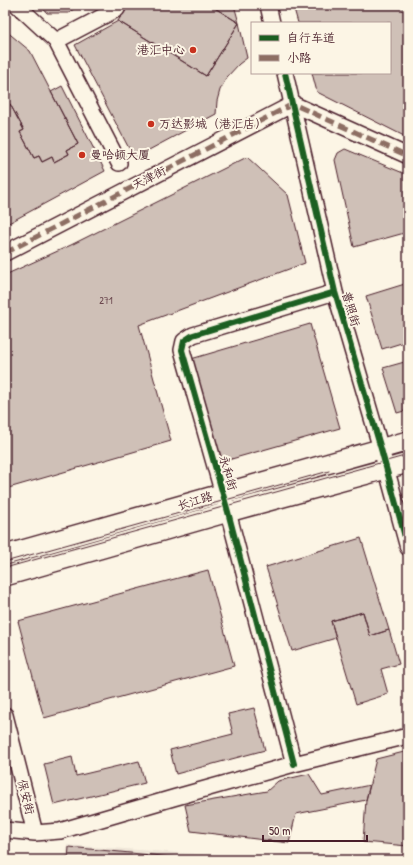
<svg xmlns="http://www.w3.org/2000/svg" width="413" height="865" viewBox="0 0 413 865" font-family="'Patrick Hand','LXGW WenKai TC',sans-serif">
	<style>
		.built { fill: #eee5d7 }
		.building { fill: #cfc0b7; stroke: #4a1f2b }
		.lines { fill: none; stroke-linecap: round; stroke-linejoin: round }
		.minor-casing { stroke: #4a1f2b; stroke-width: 18 }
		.major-casing { stroke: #4a1f2b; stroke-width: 22 }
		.minor { stroke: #fcf5e5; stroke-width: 15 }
		.major { stroke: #fcf5e5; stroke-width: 19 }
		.tram { stroke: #4a1f2b; stroke-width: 1 }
		.quiet { stroke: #8d6e63; stroke-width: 5; stroke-dasharray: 10 5; stroke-linecap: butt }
		.cycleway-casing { stroke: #fcf5e5; stroke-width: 8 }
		.cycleway { stroke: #1b5e20; stroke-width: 6 }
		.poi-dot { fill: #c8321e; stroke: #fcf5e5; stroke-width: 1.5 }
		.labels { text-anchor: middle; stroke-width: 4; stroke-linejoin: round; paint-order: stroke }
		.number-label { font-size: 10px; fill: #6b474e }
		.poi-label { font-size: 12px; fill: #4a1f2b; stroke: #fcf5e5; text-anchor: start }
		.street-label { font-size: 12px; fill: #4a1f2b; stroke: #fcf5e5 }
	</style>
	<rect width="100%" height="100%" fill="#fcf5e5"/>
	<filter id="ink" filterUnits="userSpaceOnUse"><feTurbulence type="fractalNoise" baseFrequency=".025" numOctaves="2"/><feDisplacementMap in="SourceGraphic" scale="8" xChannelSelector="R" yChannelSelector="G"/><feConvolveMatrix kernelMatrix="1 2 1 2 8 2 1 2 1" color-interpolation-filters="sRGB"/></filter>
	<g filter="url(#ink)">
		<path class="built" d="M67,845L282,860H66Z"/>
		<path class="building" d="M40,5H78L69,13H47Z
			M128,5H210L239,23L206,76L118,21Z
			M210,5H234L239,23Z
			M293,5H408V138L317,92L312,73H390V23H298Z
			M118,21L206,76L239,23L247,58L239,64L227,77L220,90L217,101L216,114L134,158L75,45Z
			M5,30L30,51L78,144L67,150L69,154L54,162L52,157L42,162L39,156L34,158L20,132L24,130L10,104L6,106L5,103Z
			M62,86L105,171L5,225V103L6,106L10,104L24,130L20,132L34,158L39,156L42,162L52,157L54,162L69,154L67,150L78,144L51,92Z
			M345,149L408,175V232L354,247L335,160L338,153Z
			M247,157L288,195L305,263L139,325L171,441L5,489V275L71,245Z
			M408,283V341L382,349L366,296Z
			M310,324L340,428L221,462L191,359Z
			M408,361V410L397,413L383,368Z
			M361,538L389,630L370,636L363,612L331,621L336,638L292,651L266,567Z
			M208,570L234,666L44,718L18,621Z
			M363,612L370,636L389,630L399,664L381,669L388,694L356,704L331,621Z
			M254,708L265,750L176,774L170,750L233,734L228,714Z
			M408,751V846L363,842L366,800L376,759Z
			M72,757L76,776L139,761L145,783L54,805L44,764Z
			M309,774L322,795L370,785L366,800L296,814L289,843L191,831L185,805L267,791L278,781Z
			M69,847L202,860H68Z"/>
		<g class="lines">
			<g class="minor-casing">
				<path id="minor" d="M17,5L56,41L119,163
					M268,5L272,23
					M56,41L117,9L119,5
					M285,73L335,292L381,449L408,548
					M5,253L293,104L408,156
					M5,715L35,833
					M294,764L228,512L182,350L184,341L193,335L335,292
					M5,830L35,833L60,831L173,798L294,764L408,736"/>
			</g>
			<g class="major-casing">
				<path id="major" d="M5,555L408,441
					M5,576L228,512L408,463"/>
			</g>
			<use href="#minor" class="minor"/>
			<use href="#major" class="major"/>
			<path class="tram" d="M5,562L329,471
				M5,568L408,455"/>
			<path class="quiet" d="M5,253L293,104L408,156"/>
			<g class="cycleway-casing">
				<path id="cycleway" d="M285,73L335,292L381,449L408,548
					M294,764L228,512L182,350L184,341L193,335L335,292"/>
			</g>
			<use href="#cycleway" class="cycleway"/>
		</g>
	</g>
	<g class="poi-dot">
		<circle cx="193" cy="50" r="4"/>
		<circle cx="151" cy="124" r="4"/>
		<circle cx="82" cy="155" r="4"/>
	</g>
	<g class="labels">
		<g class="number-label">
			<text x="106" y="304">271</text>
		</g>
		<g class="poi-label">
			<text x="185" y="54" text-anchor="end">港汇中心</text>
			<text x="159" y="128">万达影城（港汇店）</text>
			<text x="90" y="159">曼哈顿大厦</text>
		</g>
		<g class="street-label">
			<text transform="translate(149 178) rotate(-27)" y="4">天津街</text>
			<text transform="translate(351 309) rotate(74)" y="4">普照街</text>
			<text transform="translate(228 473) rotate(74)" y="4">永和街</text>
			<text transform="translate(195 501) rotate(-17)" y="4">长江路</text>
			<text transform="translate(26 797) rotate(76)" y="4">保安街</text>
		</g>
	</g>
	<rect width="413" height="865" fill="none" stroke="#fcf5e5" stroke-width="20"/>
	<rect x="10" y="10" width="393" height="845" fill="none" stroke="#4a1f2b" stroke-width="1.5" filter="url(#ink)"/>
	<rect x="251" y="22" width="140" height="52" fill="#fcf5e5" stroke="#b59f9b"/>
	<rect x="259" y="35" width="20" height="6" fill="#1b5e20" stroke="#b59f9b"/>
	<text x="287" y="42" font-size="12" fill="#4a1f2b">自行车道</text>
	<rect x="259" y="55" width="20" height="6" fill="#8d6e63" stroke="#b59f9b"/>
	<text x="287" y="62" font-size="12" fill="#4a1f2b">小路</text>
	<path d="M263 835v6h104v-6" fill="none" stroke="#4a1f2b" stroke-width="2"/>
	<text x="269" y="835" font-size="12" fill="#4a1f2b" stroke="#fcf5e5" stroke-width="3" paint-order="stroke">50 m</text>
</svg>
